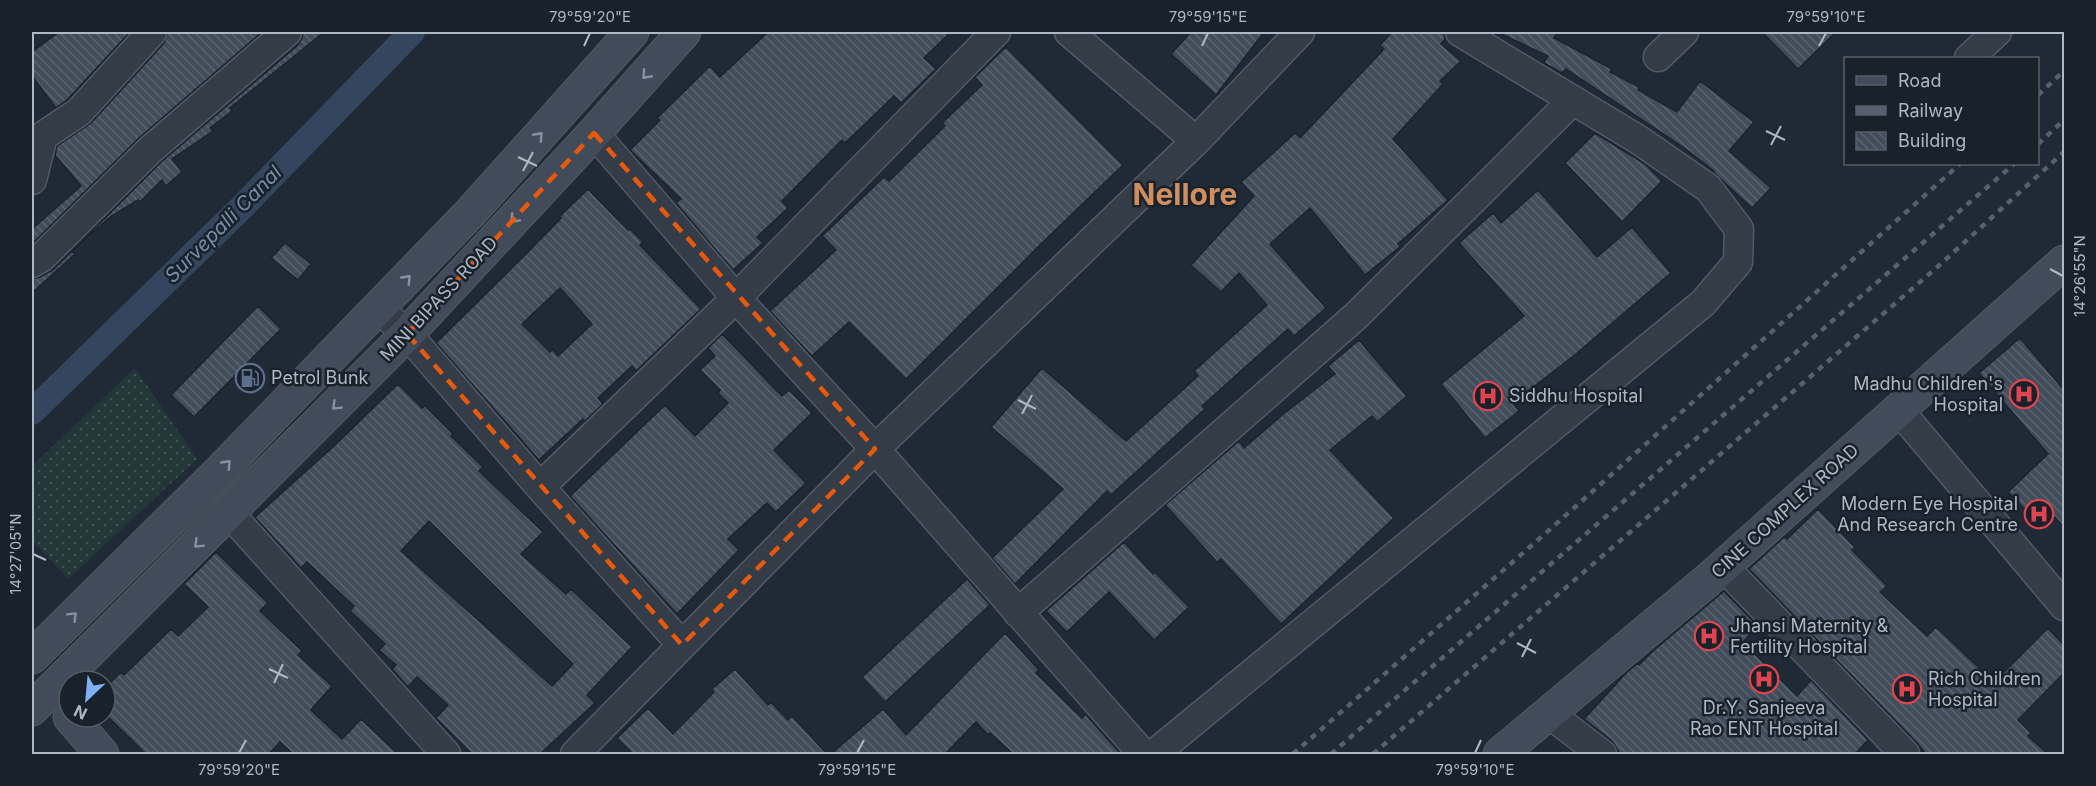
<svg xmlns="http://www.w3.org/2000/svg" width="2096" height="786" viewBox="0 0 2096 786" font-family="Inter,sans-serif">
	<style>
		.grass { fill: url(#grass-dots) }
		.lines { fill: none; stroke-linecap: round; stroke-linejoin: round }
		.canal { stroke: #34455d; stroke-width: 26 }
		.building { fill: url(#building-back-hatch); stroke: #1b232d; stroke-width: 1.5; fill-rule: evenodd }
		.minor-casing { stroke: #515a65; stroke-width: 31 }
		.secondary-casing { stroke: #515a65; stroke-width: 35 }
		.minor { stroke: #343c47; stroke-width: 28 }
		.secondary { stroke: #424b5a; stroke-width: 33 }
		.rail { stroke: #56606e; stroke-width: 4.5; stroke-dasharray: 6 6; stroke-linecap: butt }
		.oneway { stroke: #88919f }
		.marked { fill: none; stroke: #e8590c; stroke-width: 4.5; stroke-dasharray: 12 8; stroke-linejoin: round }
		.ticks { fill: none; stroke: #aeb7c4; stroke-width: 2 }
		.labels { text-anchor: middle; stroke-width: 5; stroke-linejoin: round; paint-order: stroke }
		.street-label { font-size: 18px; fill: #aeb7c4; stroke: #19212b }
		.poi-label { font-size: 18px; fill: #aeb7c4; stroke: #19212b; text-anchor: start }
		.water-label { font-size: 20px; font-style: italic; fill: #768eab; stroke: #19212b }
		.town-label { font-size: 30px; font-weight: bold; fill: #d08d5d; stroke: #19212b }
		.neatline { fill: none; stroke: #aeb7c4; stroke-width: 2 }
		.ticks-label { font-size: 15px; text-anchor: middle; fill: #aeb7c4 }
	</style>
	<defs>
		<pattern id="grass-dots" width="8" height="8" patternUnits="userSpaceOnUse" patternTransform="scale(1.5)"><rect width="8" height="8" fill="#233738"/><path d="M2 2h.1M6 6h.1" fill="none" stroke="#405253" stroke-width="1.8" stroke-linecap="round"/></pattern>
		<pattern id="building-back-hatch" width="6" height="6" patternUnits="userSpaceOnUse" patternTransform="scale(1.5)"><rect width="6" height="6" fill="#414d5b"/><path d="M-1 5l2 2M0 0l6 6M5-1l2 2" fill="none" stroke="#5a6471"/></pattern>
	</defs>
	<rect width="100%" height="100%" fill="#202a36"/>
	<path class="grass" d="M135,368L197,459L68,579L32,540V466Z"/>
	<g class="lines">
		<path class="canal" d="M32,412L240,209L412,32"/>
	</g>
	<path class="building" d="M59,32H130L68,99L56,108L32,76V52Z
		M168,32H262L139,138L32,244V229L81,186L55,155L57,146L91,123L164,43Z
		M303,32H324L230,108L232,111L210,128L213,131L172,159L182,172L166,186L162,180L140,202L138,200L110,217L72,251L75,254L32,293V279L40,277L53,270L161,162L298,45L302,38Z
		M768,32H951L924,58L936,69L901,103L894,96L845,143L842,140L782,201L788,208L757,237L763,243L733,270L676,203L681,199L630,150L660,120L657,118L710,66L720,77Z
		M1191,32H1264L1216,95L1171,54Z
		M1392,32H1444L1445,39L1441,44L1461,61L1440,81L1443,84L1393,139L1448,200L1398,244L1400,247L1365,275L1310,208L1270,244L1326,308L1294,336L1288,329L1202,406L1205,409L1111,495L1107,491L1015,584L992,558L1063,489L991,427L1042,368L1126,441L1198,376L1194,371L1267,305L1239,273L1221,292L1191,265L1254,196L1241,182L1295,133L1300,138L1384,49L1380,45Z
		M1497,32H1557L1554,38L1612,69L1610,72L1639,87L1638,90L1677,112L1700,81L1754,122L1729,151L1771,188L1752,208L1713,172L1714,171L1683,147L1566,69L1562,73L1544,63L1548,56Z
		M1762,32H1836L1798,69Z
		M1006,47L1123,165L1042,243L906,379L849,322L812,356L770,311L836,250L822,236L884,177L889,181L945,126L942,123L982,85L975,77Z
		M1595,133L1645,164L1662,181L1622,222L1565,163Z
		M588,189L628,230L630,229L643,242L640,245L701,309L636,371L632,366L598,398L603,404L585,421L583,419L539,460L436,343L526,254L561,218L560,216ZM560,288L592,324L558,356L552,349L550,352L522,324Z
		M1538,190L1597,257L1632,227L1671,273L1576,354L1513,403L1519,411L1485,438L1441,384L1524,316L1459,243L1493,213L1501,223Z
		M285,243L311,264L298,280L271,258Z
		M258,306L281,329L194,417L171,395Z
		M722,334L782,396L789,390L812,413L774,450L806,483L776,512L767,503L728,539L739,550L677,614L570,496L665,405L695,436L728,403L718,393L720,390L700,370L715,356L708,348Z
		M2020,338L2064,390V527L2049,511L2037,522L2008,492L2048,454L1979,373Z
		M1359,340L1407,396L1377,422L1372,416L1330,450L1394,518L1281,624L1221,559L1217,562L1165,505L1239,441L1244,448L1282,415L1335,374L1328,366Z
		M398,384L422,408L425,406L453,434L451,436L483,467L479,471L543,532L521,554L566,594L571,589L632,647L587,695L595,703L540,754H472L436,718L448,705L417,677L408,687L392,669L396,665L379,650L385,644L350,611L354,606L307,562L301,568L255,517L334,446ZM429,521L573,664L552,686L401,551Z
		M1818,509L1855,547L1852,550L1887,586L1880,592L1927,636L1936,627L1994,682L2048,628L2064,645V673L2018,720L2031,733L2028,736L2048,754H1926L1917,743L1749,569L1784,537L1787,539Z
		M1124,542L1153,574L1155,572L1189,607L1154,640L1109,592L1067,632L1046,611Z
		M216,552L268,603L260,611L302,651L298,655L332,686L311,710L342,739L361,719L398,754H293L280,742L269,754H146L105,714V688L121,672L124,675L171,629L178,636L208,607L184,584Z
		M967,579L991,606L990,605L885,702L862,677Z
		M1724,591L1758,626L1743,642L1797,696L1811,680L1868,740L1855,754H1620L1612,741L1584,719L1627,672L1637,664L1639,665L1653,651Z
		M1005,633L1039,670L1036,673L1082,718L1085,714L1121,754H1013L990,733L988,735L976,722L945,754H831L883,709L906,735Z
		M735,669L768,705L771,702L788,720L792,716L827,754H633L617,738L648,708L673,734L714,692L712,689Z"/>
	<g class="lines">
		<g class="minor-casing">
			<path id="minor" d="M1069,32L1196,141
				M1658,57L1684,32
				M1969,58L1997,32
				M594,133L736,298L875,449L1143,754
				M32,180L43,136L79,112L152,32
				M32,263L41,258L150,150L287,32
				M378,308L407,334L540,487L682,645
				M1898,409L2064,606
				M540,487L736,298L996,32
				M229,513L446,754
				M1723,566L1905,754
				M1018,613L1356,316L1573,100
				M1548,713L1602,754
				M575,754L875,449L1196,141L1300,32
				M1154,754L1703,303L1738,262L1739,229L1708,188L1639,140L1460,32"/>
		</g>
		<g class="secondary-casing">
			<path id="secondary" d="M32,657L219,472L471,212L632,32
				M32,709L407,334L594,133L684,32
				M70,717L102,754
				M1500,754L1708,580L2064,262"/>
		</g>
		<use href="#minor" class="minor"/>
		<use href="#secondary" class="secondary"/>
		<path class="rail" d="M2038,95L2064,71
			M2038,144L2064,120
			M1293,754L1547,532L1960,164
			M1331,754L2014,164
			M1373,754L1935,269L2064,152"/>
	</g>
	<defs><path id="oneway-chevron" d="M-2-3.5L2.5 0L-2 3.5" fill="none" stroke-width="1.6" stroke-linecap="round" stroke-linejoin="round" transform="scale(1.5)"/></defs>
	<g class="oneway">
		<use href="#oneway-chevron" transform="translate(646 75) rotate(132)"/>
		<use href="#oneway-chevron" transform="translate(539 136) rotate(-48)"/>
		<use href="#oneway-chevron" transform="translate(514 219) rotate(133)"/>
		<use href="#oneway-chevron" transform="translate(407 279) rotate(-46)"/>
		<use href="#oneway-chevron" transform="translate(336 406) rotate(135)"/>
		<use href="#oneway-chevron" transform="translate(227 464) rotate(-46)"/>
		<use href="#oneway-chevron" transform="translate(198 544) rotate(136)"/>
		<use href="#oneway-chevron" transform="translate(73 616) rotate(-45)"/>
	</g>
	<path class="marked" d="M594,133L875,449L682,645L407,334Z"/>
	<path class="ticks" d="M584,46L590,33M1202,46L1208,33M1819,46L1826,33M1766,131L1785,140M1771,145L1781,126M518,157L537,166M523,171L533,152M2050,269L2063,276M1018,400L1036,409M1022,414L1032,395M33,554L46,560M1517,643L1536,653M1522,657L1531,639M269,669L288,678M274,683L283,664M239,753L246,740M857,753L864,740M1475,753L1481,740"/>
	<defs>
		<g id="fuel-ring" transform="scale(1.5)"><circle r="9.5" fill="#19212b" stroke="#5c6f8a" stroke-width="1.5"/><path d="M-5.5-6h7V0h2V4h1.3V-2.5L3-4.5l.8-.8L6-3V5H2.5V1h-1V6h-7ZM-4.2-4.7v3.2H.2V-4.7Z" fill="#5c6f8a"/></g>
		<g id="hospital-ring" transform="scale(1.5)"><circle r="9.5" fill="#19212b" stroke="#e0444e" stroke-width="1.5"/><path d="M-5-5h3v3.5h4V-5h3V5h-3V1.5h-4V5h-3Z" fill="#e0444e"/></g>
	</defs>
	<g fill-rule="evenodd">
		<use href="#fuel-ring" x="250" y="378"/>
		<use href="#hospital-ring" x="2024" y="394"/>
		<use href="#hospital-ring" x="1488" y="396"/>
		<use href="#hospital-ring" x="2039" y="514"/>
		<use href="#hospital-ring" x="1709" y="636"/>
		<use href="#hospital-ring" x="1764" y="679"/>
		<use href="#hospital-ring" x="1907" y="689"/>
	</g>
	<g class="labels">
		<g class="street-label">
			<text transform="translate(439 299) rotate(-47)" y="6">MINI BIPASS ROAD</text>
			<text transform="translate(1785 511) rotate(-42)" y="6">CINE COMPLEX ROAD</text>
		</g>
		<g class="poi-label">
			<text x="271" y="384">Petrol Bunk</text>
			<text x="2003" y="390" text-anchor="end">Madhu Children's<tspan x="2003" dy="21">Hospital</tspan></text>
			<text x="1509" y="402">Siddhu Hospital</text>
			<text x="2018" y="510" text-anchor="end">Modern Eye Hospital<tspan x="2018" dy="21">And Research Centre</tspan></text>
			<text x="1730" y="632">Jhansi Maternity &amp;<tspan x="1730" dy="21">Fertility Hospital</tspan></text>
			<text x="1928" y="685">Rich Children<tspan x="1928" dy="21">Hospital</tspan></text>
			<text x="1764" y="714" text-anchor="middle">Dr.Y. Sanjeeva<tspan x="1764" dy="21">Rao ENT Hospital</tspan></text>
		</g>
		<g class="water-label">
			<text transform="translate(223 224) rotate(-45)" y="7">Survepalli Canal</text>
		</g>
		<g class="town-label">
			<text x="1185" y="205">Nellore</text>
		</g>
	</g>
	<rect width="2096" height="786" fill="none" stroke="#19212b" stroke-width="66"/>
	<rect x="1844" y="57" width="195" height="108" fill="#19212b" stroke="#555d68" stroke-width="1.5"/>
	<rect x="1856" y="76" width="30" height="9" fill="#424b5a" stroke="#555d68" stroke-width="1.5"/>
	<text x="1898" y="87" font-size="18" fill="#aeb7c4">Road</text>
	<rect x="1856" y="106" width="30" height="9" fill="#56606e" stroke="#555d68" stroke-width="1.5"/>
	<text x="1898" y="117" font-size="18" fill="#aeb7c4">Railway</text>
	<rect x="1856" y="132" width="30" height="18" fill="url(#building-back-hatch)" stroke="#555d68" stroke-width="1.5"/>
	<text x="1898" y="147" font-size="18" fill="#aeb7c4">Building</text>
	<g transform="translate(87 699) rotate(206)"><circle r="28" fill="#19212b" stroke="#555d68" stroke-width="1.5"/>
	<path d="M0-4.5L10 22L0 15L-10 22Z" fill="#82b0f5"/>
	<text y="-9" font-size="16" font-weight="bold" text-anchor="middle" fill="#aeb7c4">N</text>
	</g>
	<rect x="33" y="33" width="2030" height="720" class="neatline"/>
	<g class="ticks-label">
		<text x="590" y="22">79°59'20"E</text>
		<text x="1208" y="22">79°59'15"E</text>
		<text x="1826" y="22">79°59'10"E</text>
		<text transform="translate(2080 276) rotate(-90)" y="5">14°26'55"N</text>
		<text transform="translate(16 554) rotate(-90)" y="5">14°27'05"N</text>
		<text x="239" y="775">79°59'20"E</text>
		<text x="857" y="775">79°59'15"E</text>
		<text x="1475" y="775">79°59'10"E</text>
	</g>
</svg>
